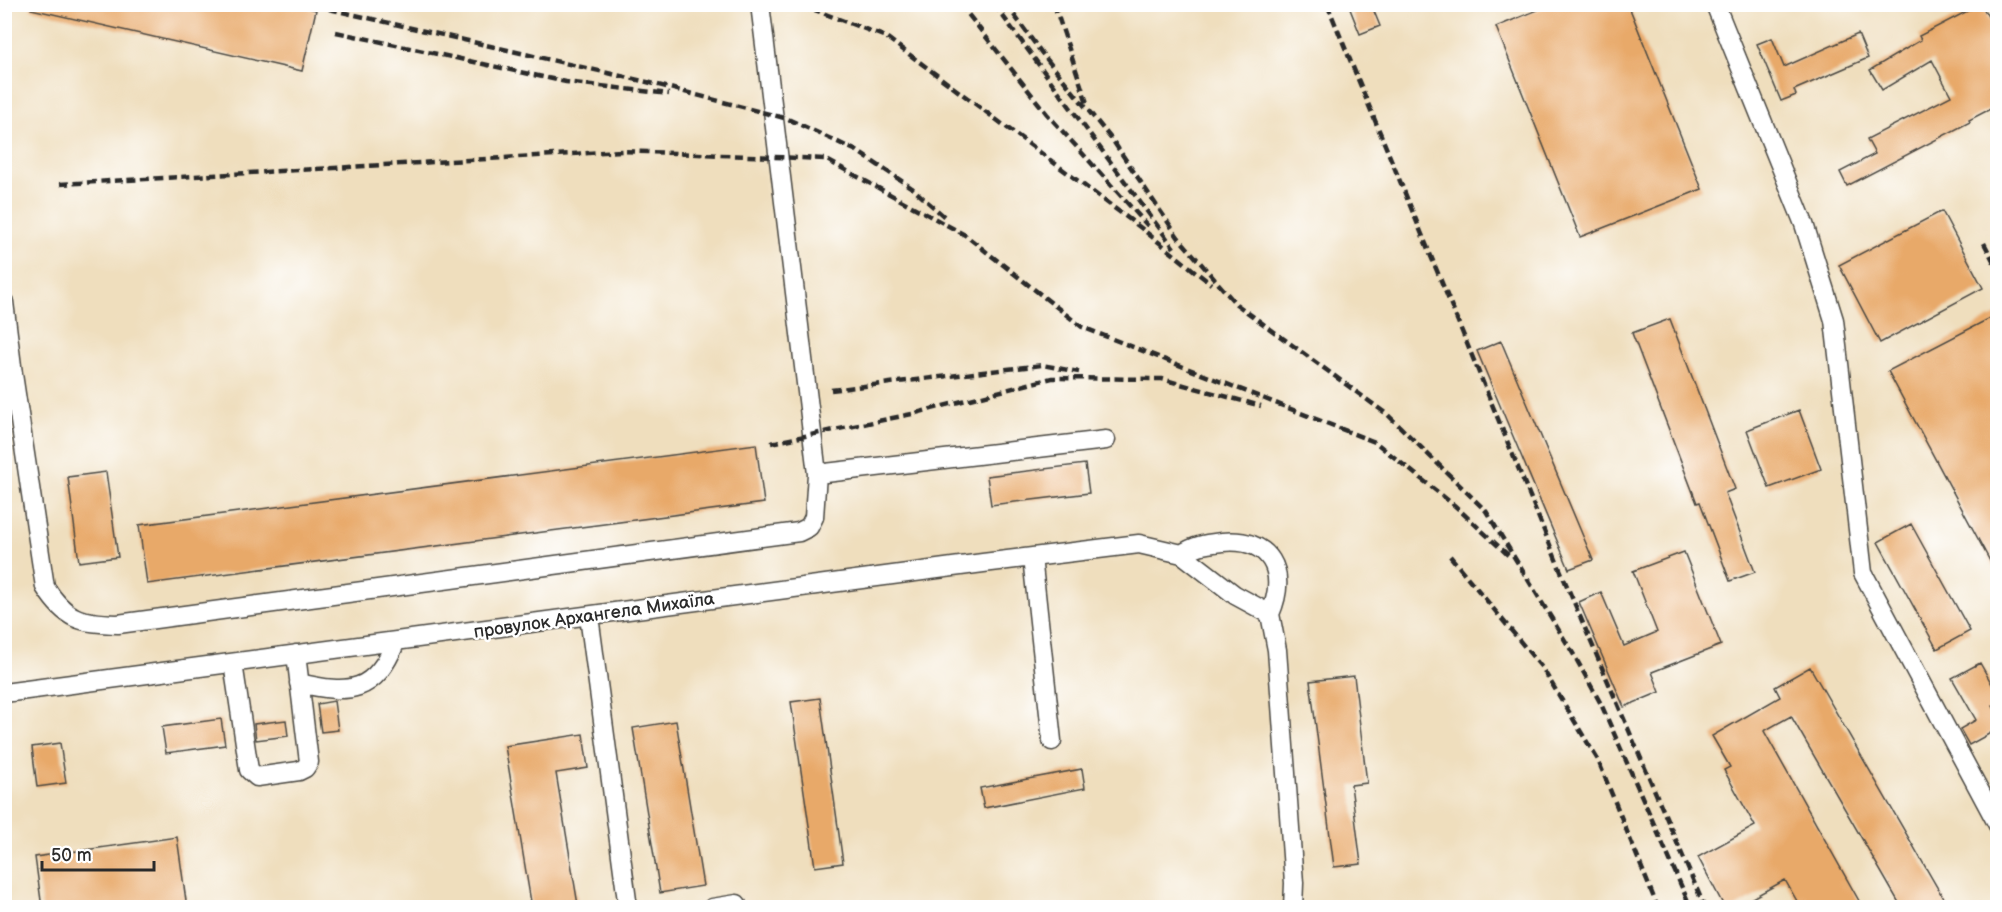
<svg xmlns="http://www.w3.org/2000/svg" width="2002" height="912" viewBox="0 0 2002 912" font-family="'Balsamiq Sans',sans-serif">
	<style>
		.building { fill: #e8a969 }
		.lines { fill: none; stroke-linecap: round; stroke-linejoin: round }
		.minor-casing { stroke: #484641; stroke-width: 21 }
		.minor { stroke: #fff; stroke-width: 18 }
		.rail { stroke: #2b2b2b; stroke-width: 4.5; stroke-dasharray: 9 4.5; stroke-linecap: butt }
		.labels { text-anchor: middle; stroke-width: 5; stroke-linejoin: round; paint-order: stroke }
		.street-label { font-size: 18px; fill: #2b2b2b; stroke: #fff }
	</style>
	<rect width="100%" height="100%" fill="#fff"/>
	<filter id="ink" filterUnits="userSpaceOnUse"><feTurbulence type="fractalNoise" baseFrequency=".0167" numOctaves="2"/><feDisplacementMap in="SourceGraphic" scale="12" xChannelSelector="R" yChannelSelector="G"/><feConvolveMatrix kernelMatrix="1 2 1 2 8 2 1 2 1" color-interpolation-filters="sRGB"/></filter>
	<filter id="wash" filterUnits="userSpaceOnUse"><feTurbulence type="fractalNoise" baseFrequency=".008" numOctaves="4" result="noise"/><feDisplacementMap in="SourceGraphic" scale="24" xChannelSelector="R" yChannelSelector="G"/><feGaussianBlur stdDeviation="1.35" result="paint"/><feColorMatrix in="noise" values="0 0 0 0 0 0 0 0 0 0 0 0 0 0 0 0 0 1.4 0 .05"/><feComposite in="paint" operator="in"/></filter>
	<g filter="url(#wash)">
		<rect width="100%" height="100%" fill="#efdebd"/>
		<g id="blocks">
			<path class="building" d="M32,4H294L316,10L302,71L31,9Z
				M1348,4H1371L1380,26L1360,34Z
				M1552,4H1628L1702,189L1580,237L1496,27Z
				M1981,4L1998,35V105L1969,120L1970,122L1847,186L1840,172L1875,154L1867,139L1951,96L1932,60L1882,90L1870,70L1921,40L1919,36Z
				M1858,34L1868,58L1794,90L1796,95L1781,101L1757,44L1772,38L1784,67Z
				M1942,211L1983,288L1880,343L1839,265Z
				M1998,314V576L1888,371Z
				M1670,319L1735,489L1725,493L1755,572L1730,581L1700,502L1697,503L1632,333Z
				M1501,341L1593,560L1569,569L1477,351Z
				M1799,410L1821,469L1769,488L1747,430Z
				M756,444L764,503L147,584L139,525Z
				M1085,464L1089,493L991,505L987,476Z
				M106,472L118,557L79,562L68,477Z
				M1911,524L1970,631L1937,649L1878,542Z
				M1684,552L1721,645L1652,672L1660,692L1624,707L1579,602L1601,592L1624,646L1657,632L1633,571Z
				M1980,663L1998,695V703L1993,706L1998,715V729L1969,745L1960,729L1976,720L1952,678Z
				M1810,667L1949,908H1902L1791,716L1764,731L1863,908H1801L1785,880L1734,908H1725L1698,857L1755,826L1724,770L1730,767L1712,736L1780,697L1775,687Z
				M1354,676L1367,783L1351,785L1361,864L1334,867L1310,681Z
				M820,698L843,863L815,867L791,702Z
				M334,701L338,730L321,732L317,704Z
				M221,719L225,745L166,753L162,727Z
				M286,720L288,736L256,740L254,724Z
				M676,721L703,886L660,893L633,728Z
				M583,734L588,768L556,773L578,905L560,908H532L505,746Z
				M60,743L66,783L37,787L32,747Z
				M1082,769L1085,788L984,808L980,788Z
				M177,837L187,908H42L35,857Z"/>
		</g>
	</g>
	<g filter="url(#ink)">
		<use href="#blocks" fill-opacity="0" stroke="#484641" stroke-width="1.5"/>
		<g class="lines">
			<g class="minor-casing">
				<path id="minor" d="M1715,4L1804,224L1834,320L1863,573L1998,825
					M4,302L13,374L45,587C66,620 80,623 118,624L799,532L809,527L814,517L817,474L760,4
					M817,474L1106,440
					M1032,557L1052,741
					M1270,614L1277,650L1294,883L1293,908
					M589,616L628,908
					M233,663L249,770L257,777L299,771L305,768L309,762L296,654
					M299,683C350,695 375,693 396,641
					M4,693L983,563L1139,544L1182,554L1235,595L1270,614C1289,571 1270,537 1222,542C1206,544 1195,545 1182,554
					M712,908L737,904"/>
			</g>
			<use href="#minor" class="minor"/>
			<path class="rail" d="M799,4L886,37L1141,228L1211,284
				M960,4L1047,114L1148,226
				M994,4L1174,248
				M1006,4L1041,52L1113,141L1178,237L1236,304L1388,415L1486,511L1574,655L1601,704L1691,908
				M1054,4L1088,106
				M1327,4L1564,579L1705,908
				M329,9L647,82L788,119L857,151L912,188L947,219
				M336,32L566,82L669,94
				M60,184L622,151L825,159L965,235L1082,327L1349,432
				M1984,243L1998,270
				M831,390L1042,365L1079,372
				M1341,429L1375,442L1454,505L1508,555
				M771,443L912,414L1052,378L1162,379L1261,406
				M1450,556L1543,669L1598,760L1658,908"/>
		</g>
	</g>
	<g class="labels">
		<g class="street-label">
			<text transform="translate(594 615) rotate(-8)" y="6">провулок Архангела Михаїла</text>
		</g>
	</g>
	<rect width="2002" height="912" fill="none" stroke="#fff" stroke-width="24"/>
	<path d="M42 861v9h112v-9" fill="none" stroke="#2b2b2b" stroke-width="3"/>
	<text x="51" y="861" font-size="18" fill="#2b2b2b" stroke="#ffffff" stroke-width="4.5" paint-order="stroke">50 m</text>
</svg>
